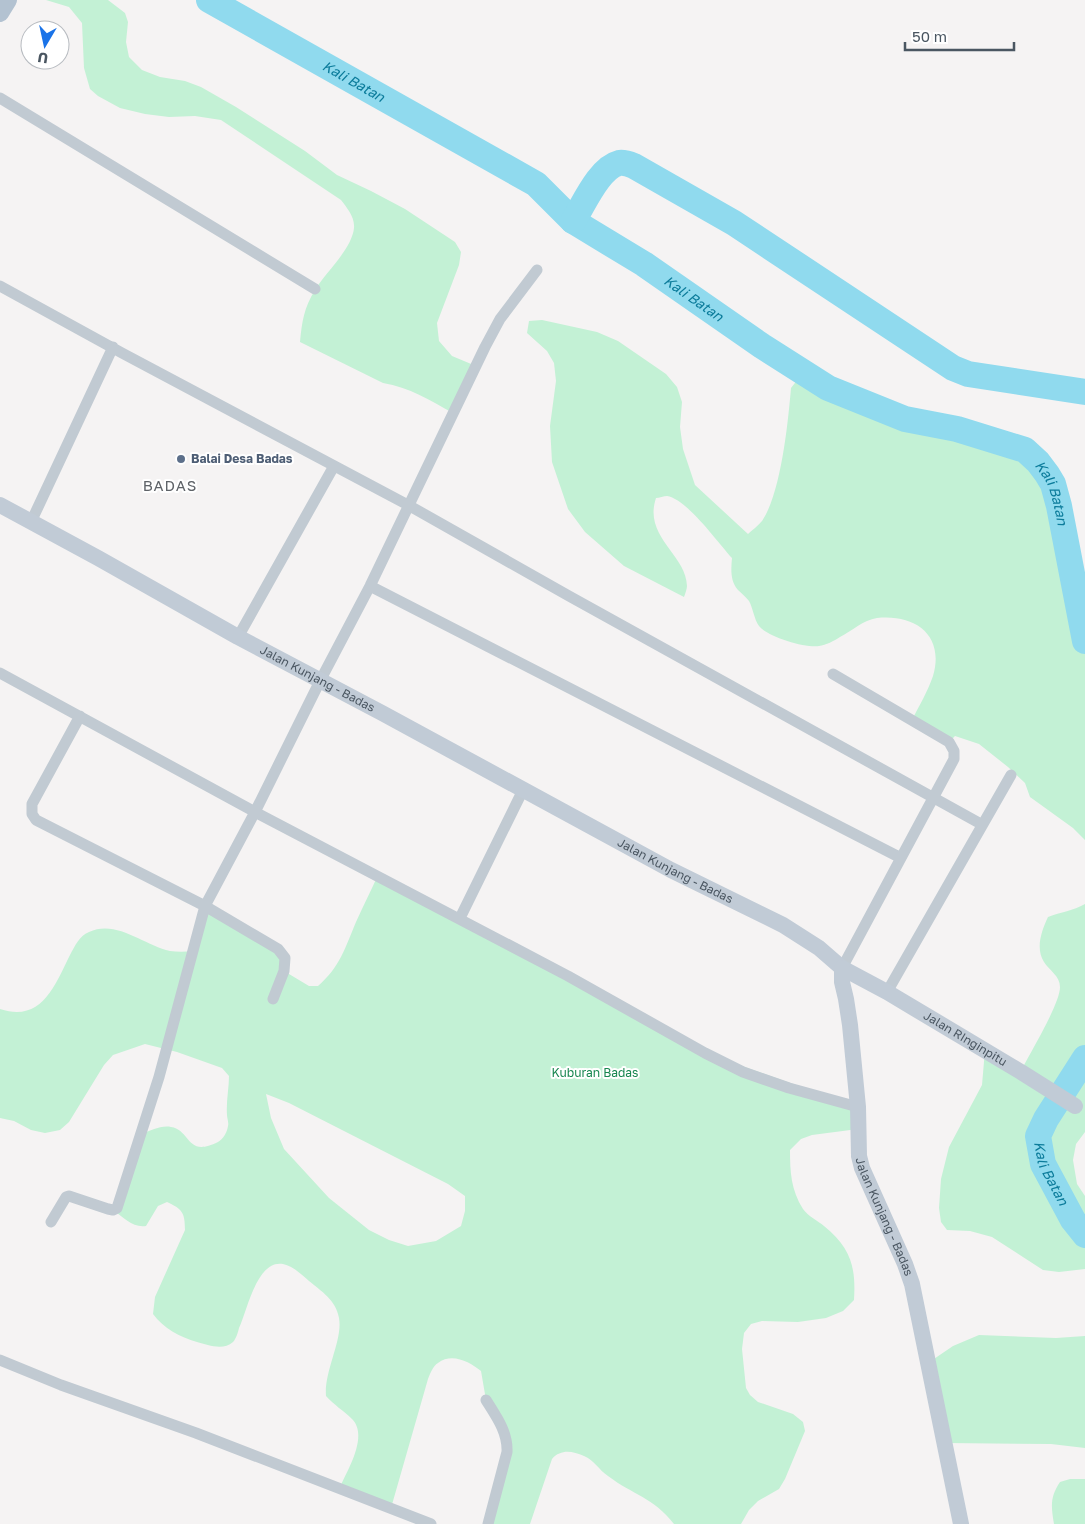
<svg xmlns="http://www.w3.org/2000/svg" width="1085" height="1524" viewBox="0 0 1085 1524" font-family="'Golos Text',sans-serif">
	<style>
		.green { fill: #c3f1d5; fill-rule: evenodd }
		.lines { fill: none; stroke-linecap: round; stroke-linejoin: round }
		.river { stroke: #90daee; stroke-width: 26 }
		.street { stroke: #c1cad2; stroke-width: 11 }
		.secondary { stroke: #c1cbd6; stroke-width: 16 }
		.primary { stroke: #b3c2d1; stroke-width: 18 }
		.service-dot { fill: #5c6f8a; stroke: #fff; stroke-width: 2 }
		.labels { text-anchor: middle; stroke-width: 4; stroke-linejoin: round; paint-order: stroke }
		.service-label { font-size: 12px; font-weight: bold; fill: #4e5e75; stroke: #fff; text-anchor: start }
		.street-label { font-size: 12px; fill: #4a5661; stroke: #fff }
		.park-label { font-size: 12px; fill: #17864f; stroke: #fff }
		.water-label { font-size: 14px; font-style: italic; fill: #0c7c9b; stroke: #fff }
		.quarter-label { font-size: 15px; letter-spacing: 1px; fill: #5f6368; stroke: #fff }
	</style>
	<rect width="100%" height="100%" fill="#f5f3f3"/>
	<path class="green" d="M46,0H108L125,13L128,22L126,42L129,57L142,70L160,77L185,81L201,87L236,107L305,151L337,175L371,191L405,209L455,242L461,252L459,265L437,323L439,341L452,356L476,366L453,413C431,401 409,387 383,383L300,342C302,321 304,308 315,290C325,273 352,249 354,228C355,217 347,208 341,200L221,120L195,116L169,117L145,114L120,108L98,96L90,89L84,68L82,23L69,7Z
		M542,320L597,332L618,341L666,374L677,387L682,402L680,427L683,449L695,485L748,534C752,530 758,526 762,521C781,493 788,423 791,388L798,379L806,374L828,388L905,419L957,429L1025,450L1038,462L1053,484L1059,506L1070,568L1079,575L1085,577V840L1073,828L1030,797L1025,783L1008,767L979,744L955,736L949,742L912,720C919,706 928,691 933,676C945,635 915,614 877,618C863,620 852,631 840,637C834,641 826,645 819,646C805,648 768,637 759,626C754,619 753,608 749,601C746,597 742,594 738,590C730,581 731,569 732,558C718,543 687,499 667,496C664,496 659,498 656,498C643,537 686,554 687,586C687,589 685,594 684,597L624,566L585,532L568,509L552,462L550,426L556,381L554,363L547,351L527,333L529,321Z
		M378,875L705,1053L858,1107V1129L812,1135L801,1139L790,1150C790,1172 791,1190 803,1209C808,1216 818,1221 824,1226C851,1248 856,1267 854,1300L843,1311L826,1318L798,1322L762,1321L751,1324L744,1333L742,1349L746,1388L750,1395L758,1402L793,1414L803,1422L805,1431L785,1479L779,1489L758,1501L749,1510L741,1524H674C653,1497 633,1495 608,1476C599,1470 594,1460 584,1456C572,1451 561,1449 552,1459L530,1524H488L507,1452L486,1400L481,1371C470,1362 452,1352 438,1363C433,1366 430,1374 428,1379L391,1508L339,1489C347,1471 369,1436 352,1419C344,1411 334,1405 326,1396C324,1371 343,1340 339,1318C336,1300 321,1291 309,1281C302,1275 293,1266 283,1264C257,1259 247,1311 239,1328C238,1332 236,1339 233,1342C223,1351 208,1345 197,1342C180,1337 163,1328 153,1314L155,1297L185,1230C185,1212 182,1209 167,1202L158,1206L146,1226C133,1228 124,1218 113,1210L141,1134C150,1131 161,1125 171,1127C191,1130 186,1158 218,1142C223,1139 227,1133 228,1126C229,1123 227,1118 227,1115C226,1102 229,1088 229,1076L222,1068L177,1052L145,1044L113,1055L104,1065L69,1122L60,1130L45,1133L31,1130L14,1121L0,1118V1009C42,1023 55,985 70,955C75,946 79,936 89,932C116,919 144,945 170,951C177,952 185,952 193,951L205,906L278,949L284,971L309,986H318C340,967 345,948 356,922C363,906 371,891 378,875ZM266,1094L289,1103L448,1184L465,1196V1211L461,1226L436,1241L408,1246L389,1240L369,1230L329,1198L284,1149L271,1118Z
		M1085,904V1132L1076,1144L1073,1160L1077,1184L1085,1196V1269L1059,1272L1043,1270L992,1237L970,1231L947,1230L941,1222L939,1208L941,1179L949,1147L982,1085L985,1050L1021,1071C1030,1053 1060,1004 1060,987C1060,976 1049,970 1044,962C1035,948 1042,930 1048,917C1061,912 1073,911 1085,904Z
		M979,1335L1056,1338L1085,1336V1448L1051,1444L945,1443L928,1363L953,1346Z
		M1070,1479H1085V1524H1054C1051,1506 1050,1497 1060,1482Z"/>
	<g class="lines">
		<g class="river">
			<path id="s1" d="M209,0L536,184L573,221L644,264L762,346L828,388L905,419L957,429L1025,450L1038,462L1047,474L1053,484L1059,506L1085,641"/>
			<path d="M573,221C584,204 599,168 619,163C624,162 629,164 634,166L734,223L953,368L968,374L1085,392"/>
			<path id="s2" d="M1085,1058L1046,1119L1038,1136L1043,1164L1073,1220L1085,1235"/>
		</g>
		<path class="street" d="M0,98L315,289
			M0,286L122,353L408,505L569,596L981,824
			M31,522L113,347
			M370,586L901,858
			M238,637L334,466
			M0,673L255,812L568,976L705,1053L743,1072L789,1088L858,1107
			M833,674L949,742L954,751V759L842,968
			M80,716L32,804V814L36,820L205,906L255,812L320,681L370,586L485,347L500,319L537,270
			M460,918L523,790
			M887,992L1011,775
			M51,1222L66,1197L69,1196L108,1209L113,1210L117,1208L159,1077L205,906L278,949L285,958L284,971L273,999
			M0,1360L61,1385L196,1433L431,1524
			M486,1400C496,1416 508,1432 507,1452L488,1524"/>
		<g class="secondary">
			<path id="s3" d="M0,505L98,558L238,637L382,713L671,870L783,925L819,948L842,968L887,992L1021,1072L1075,1106"/>
			<path id="s4" d="M842,968V982L846,999L850,1025L858,1107L859,1156L862,1168L905,1264L912,1284L961,1524"/>
		</g>
		<path class="primary" d="M0,13L8,0"/>
	</g>
	<circle class="service-dot" cx="181" cy="459" r="5"/>
	<g class="labels">
		<g class="service-label">
			<text x="191" y="463">Balai Desa Badas</text>
		</g>
		<g class="street-label">
			<text dy="4" stroke="none"><textPath href="#s3" startOffset="362">Jalan Kunjang - Badas</textPath></text>
			<text dy="4" stroke="none"><textPath href="#s3" startOffset="768">Jalan Kunjang - Badas</textPath></text>
			<text dy="4" stroke="none"><textPath href="#s3" startOffset="1104">Jalan RInginpitu</textPath></text>
			<text dy="4" stroke="none"><textPath href="#s4" startOffset="255">Jalan Kunjang - Badas</textPath></text>
		</g>
		<g class="park-label">
			<text x="595" y="1077">Kuburan Badas</text>
		</g>
		<g class="water-label">
			<text dy="5" stroke="none"><textPath href="#s1" startOffset="166">Kali Batan</textPath></text>
			<text dy="5" stroke="none"><textPath href="#s1" startOffset="571">Kali Batan</textPath></text>
			<text dy="5" stroke="none"><textPath href="#s1" startOffset="992">Kali Batan</textPath></text>
			<text dy="5" stroke="none"><textPath href="#s2" startOffset="131">Kali Batan</textPath></text>
		</g>
		<g class="quarter-label">
			<text x="170" y="491">BADAS</text>
		</g>
	</g>
	<g transform="translate(45 45) rotate(189)"><circle r="24" fill="#ffffff" stroke="#b7bbc0"/>
	<path d="M0-4L9 19L0 12L-9 19Z" fill="#1a73e8"/>
	<text y="-8" font-size="14" font-weight="bold" text-anchor="middle" fill="#4a5661">U</text>
	</g>
	<path d="M905 42v8h109v-8" fill="none" stroke="#4a5661" stroke-width="2.5"/>
	<text x="912" y="42" font-size="15" fill="#4a5661" stroke="#ffffff" stroke-width="4" paint-order="stroke">50 m</text>
</svg>
